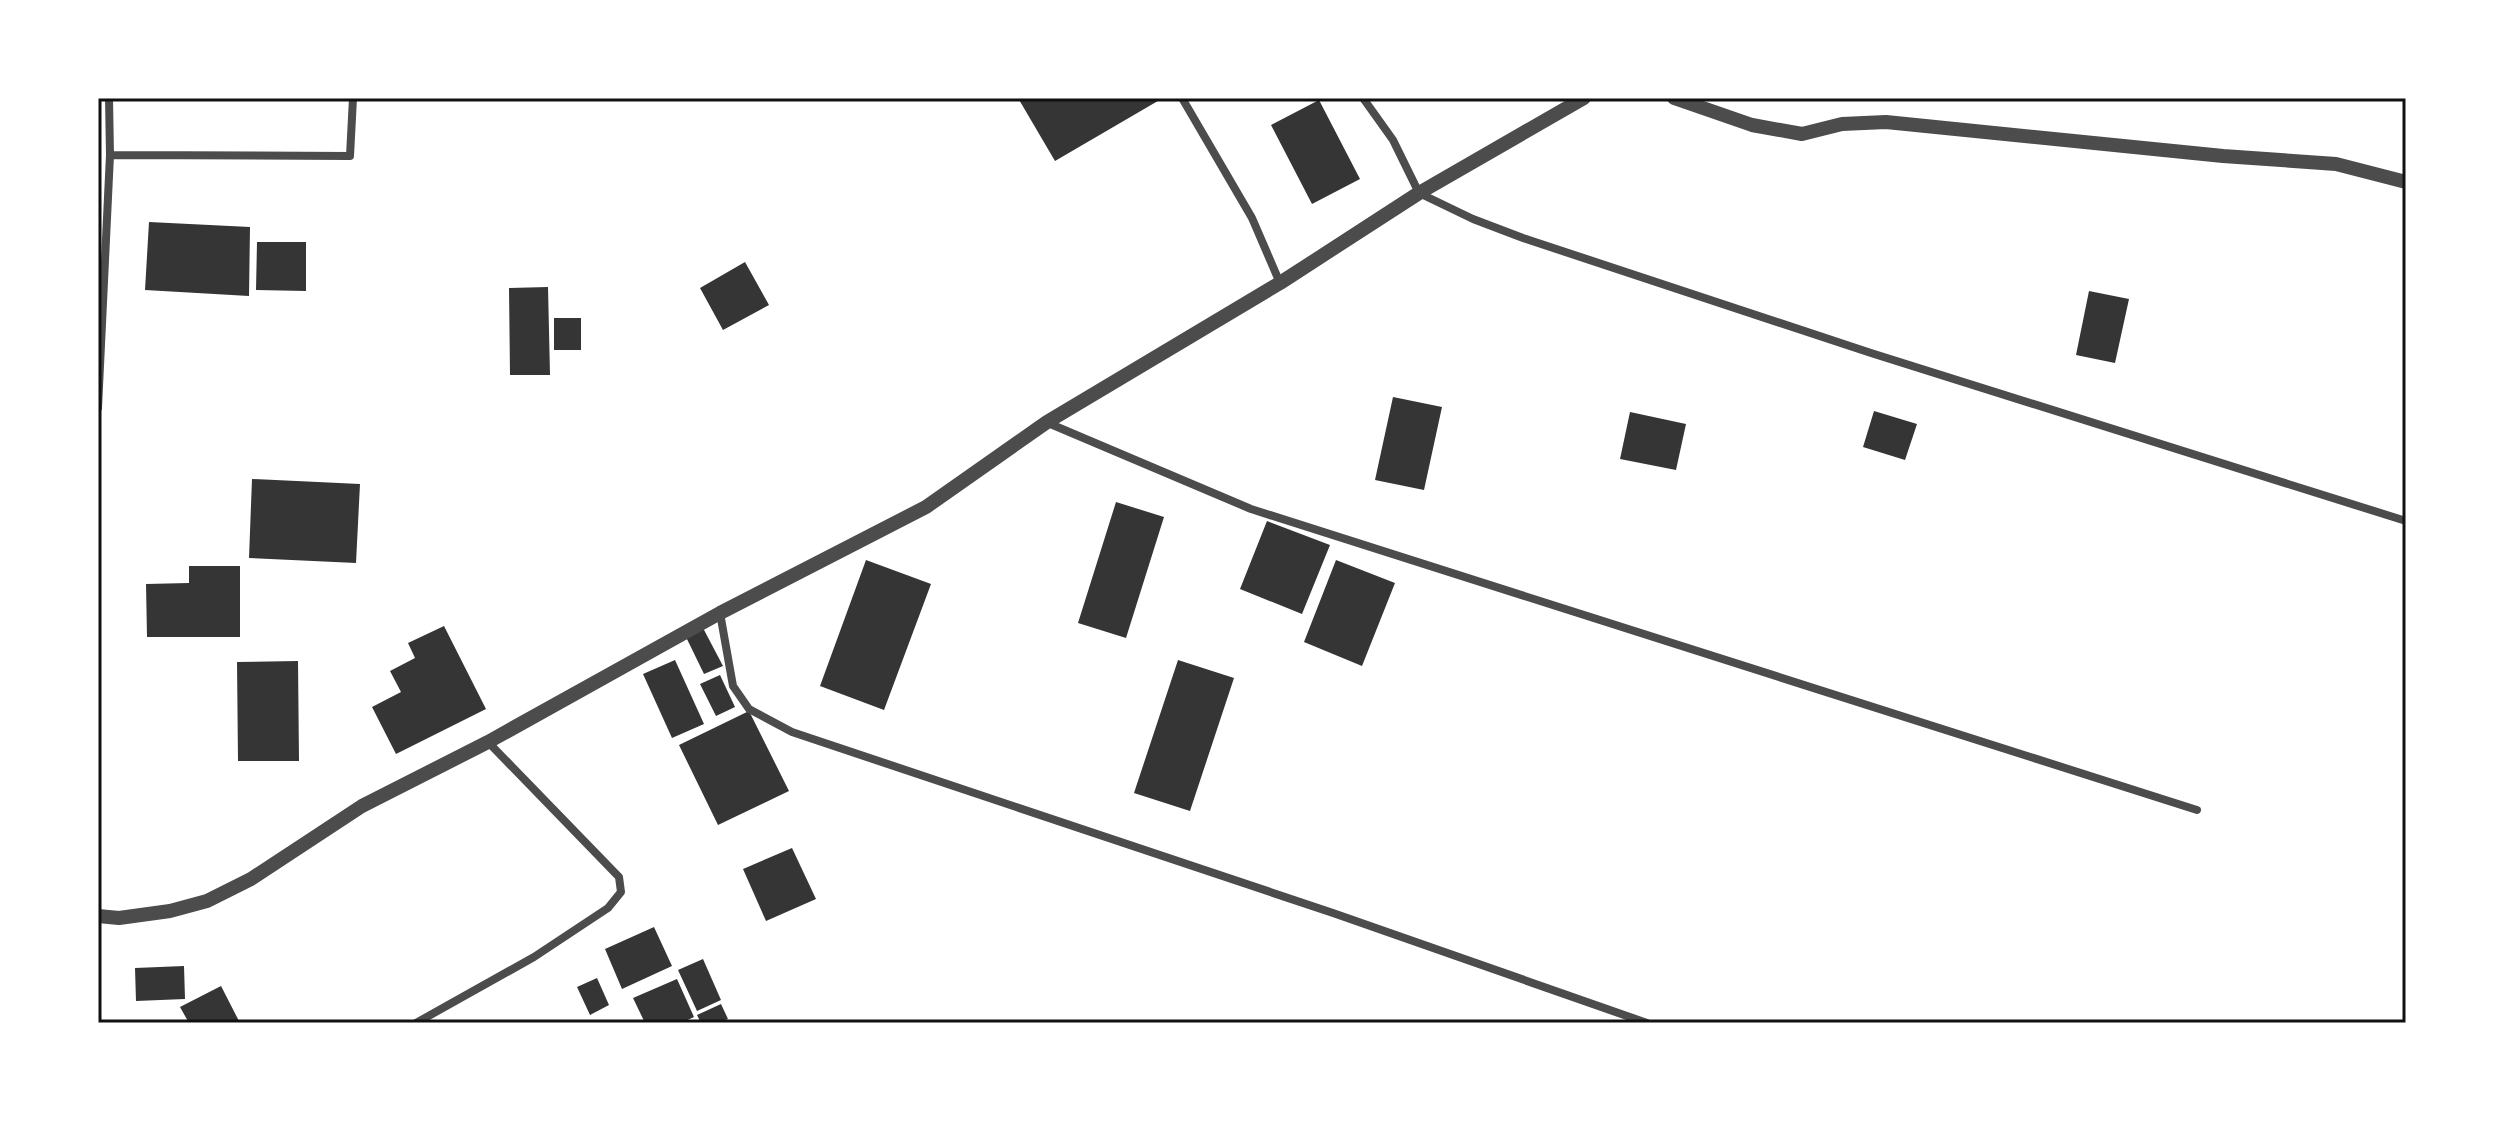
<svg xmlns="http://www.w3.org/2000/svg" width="2504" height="1121" viewBox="0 0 2504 1121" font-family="Helvetica,sans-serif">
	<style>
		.building { fill: #353535 }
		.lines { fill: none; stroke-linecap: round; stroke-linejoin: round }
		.minor { stroke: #4c4c4c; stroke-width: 8 }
		.tertiary { stroke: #4c4c4c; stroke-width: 14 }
		.neatline { fill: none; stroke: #111; stroke-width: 3 }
	</style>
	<rect width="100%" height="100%" fill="#fff"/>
	<path class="building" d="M1018,98H1163L1055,161Z
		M1319,100L1360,179L1312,204L1271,125Z
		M149,222L250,227L249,296L145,290Z
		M257,242H306V291L256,290Z
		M745,262L769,305L723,330L700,288Z
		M548,287L550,375H510L509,288Z
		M2089,291L2129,299L2115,363L2076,355Z
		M554,318H581V350H554Z
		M1393,397L1442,407L1424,490L1375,480Z
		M1874,411L1917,424L1905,460L1863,447Z
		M1630,412L1686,424L1676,470L1620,459Z
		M252,479L360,484L356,563L249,558Z
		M1116,502L1164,517L1126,638L1078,623Z
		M1267,521L1330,545L1302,614L1240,589Z
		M866,560L931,584L884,710L820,686Z
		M1336,560L1395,583L1362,666L1304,642Z
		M189,566H240V637H147L146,584L189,583Z
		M444,626L486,709L396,754L372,707L401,692L390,671L415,658L408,643Z
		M703,628L723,666L704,674L686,637Z
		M675,660L704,724L672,738L643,674Z
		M1178,660L1234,678L1190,811L1134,793Z
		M298,661L299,761H238L237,662Z
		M720,675L735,707L716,716L700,684Z
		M749,711L789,791L718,825L679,745Z
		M792,848L816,899L766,921L743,869Z
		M654,927L672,966L622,989L605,949Z
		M703,959L721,1000L697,1011L678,970Z
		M184,966L185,999L136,1001L135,968Z
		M597,978L609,1005L590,1015L577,987Z
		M677,979L694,1017L681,1023H645L633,998Z
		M221,986L240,1023H189L180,1007Z
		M721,1004L728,1019L718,1023H701L697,1015Z"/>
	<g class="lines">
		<path class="minor" d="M1182,98L1252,218L1280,283
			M1363,98L1393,140L1419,193L1473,219L1523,238L1871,353L2406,521
			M110,155L350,156L353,98
			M98,408L110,155L109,98
			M1048,423L1251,509L2197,810
			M720,613L733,686L749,709L792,732L1333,913L1647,1023
			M416,1023L534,957L608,908L621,892L619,877L488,742"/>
		<path class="tertiary" d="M1674,98L1752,125L1802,134L1842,124L1886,122L2223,156L2336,164L2406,182
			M98,916L119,918L170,911L207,901L251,879L362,806L488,742L720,613L926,507L1047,422L1280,283L1419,193L1584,98"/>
	</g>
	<rect width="2504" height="1121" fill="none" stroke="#ffffff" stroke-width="200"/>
	<rect x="100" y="100" width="2304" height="921" class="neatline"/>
</svg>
